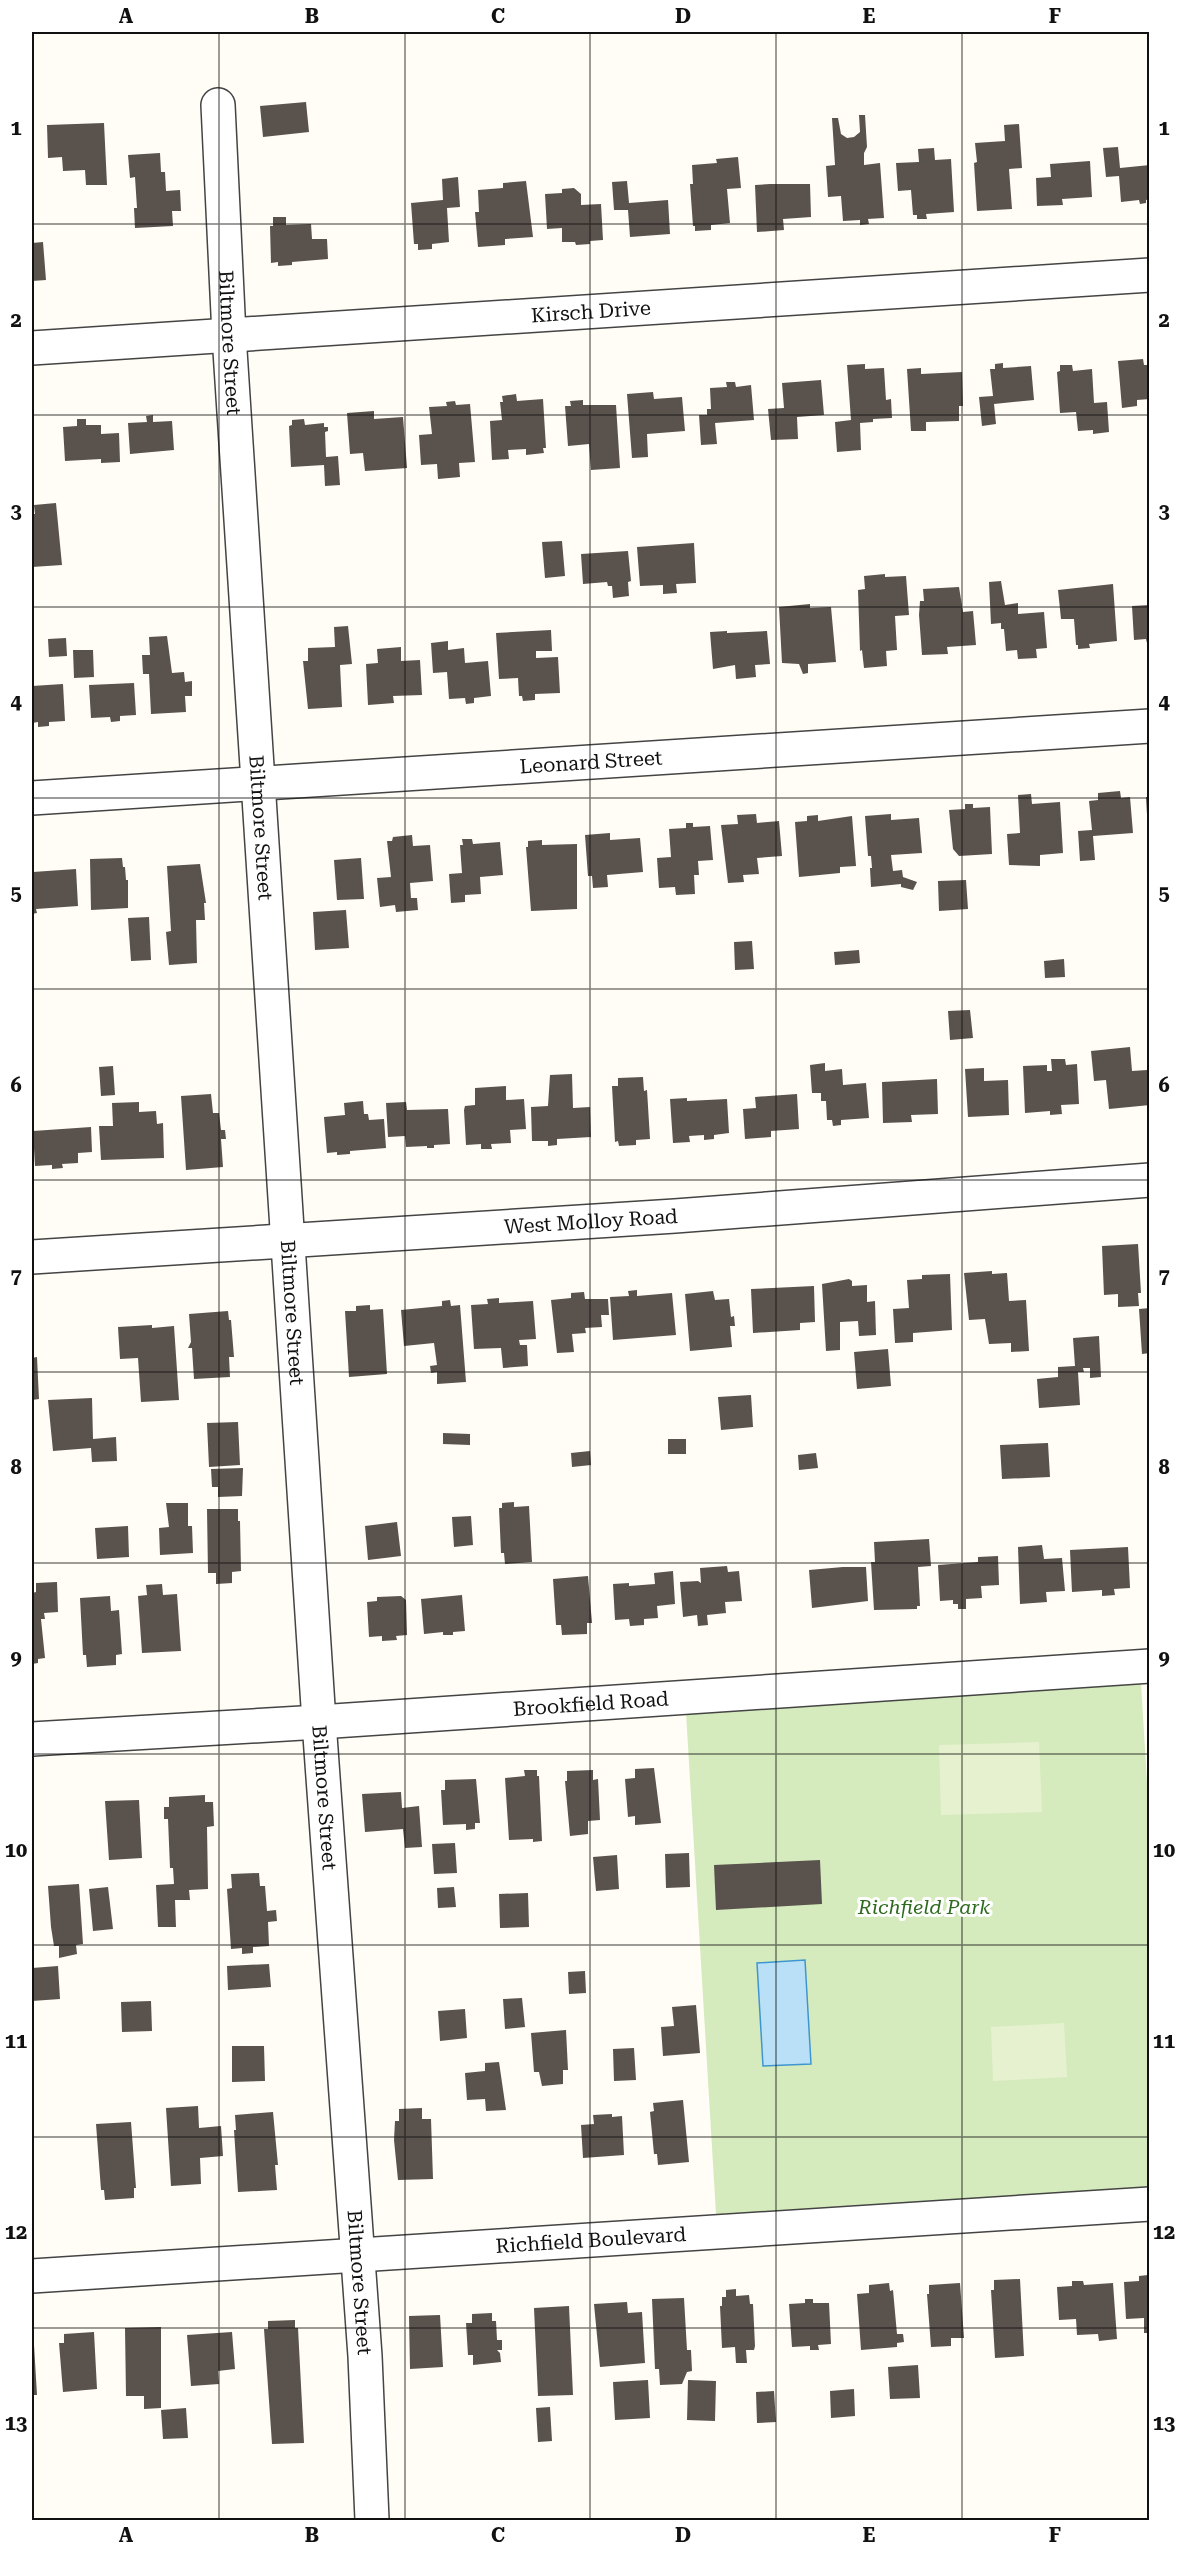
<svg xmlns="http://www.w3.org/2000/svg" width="1181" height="2552" viewBox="0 0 1181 2552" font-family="'Roboto Serif',serif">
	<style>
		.green { fill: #d5ebbd }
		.pitch { fill: #e6f2cf }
		.water { fill: #b9e0f7; stroke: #3f96cf; stroke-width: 1.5 }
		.building { fill: #5a524d }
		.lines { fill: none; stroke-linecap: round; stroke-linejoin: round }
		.street-casing { stroke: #444; stroke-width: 36 }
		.street { stroke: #fff; stroke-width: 33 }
		.grid { fill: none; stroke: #111; stroke-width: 1.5; stroke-opacity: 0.55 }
		.labels { text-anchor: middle; stroke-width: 6; stroke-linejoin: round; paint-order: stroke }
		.street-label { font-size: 20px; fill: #111; stroke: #fff }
		.park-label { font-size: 20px; font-style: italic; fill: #2f6b1f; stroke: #fff }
		.neatline { fill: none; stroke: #111; stroke-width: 2 }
		.grid-label { font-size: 20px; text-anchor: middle; font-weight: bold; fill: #111 }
	</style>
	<rect width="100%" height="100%" fill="#fffdf5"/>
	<path class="green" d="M1140,1666L1150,1832L1149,2204L717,2231L685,1696Z"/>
	<path class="pitch" d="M1039,1742L1042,1812L941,1815L939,1745Z
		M1064,2023L1067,2077L993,2081L991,2027Z"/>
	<path class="water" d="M805,1960L811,2064L763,2066L757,1963Z"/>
	<path class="building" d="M306,102L309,132L263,137L260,106Z
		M859,115H865L867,147L864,153V165L880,163L884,218L868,219L869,224L860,225V220L843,221L841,196L828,197L826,166L835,165L832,118H838L841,134L847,138L854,137L860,132Z
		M104,123L107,185H86L85,170L63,171L62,157L48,158L47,125Z
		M1019,124L1022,168L1009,169L1012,209L977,211L974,163L977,162L975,143L1005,141L1004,125Z
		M1118,147L1120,168L1150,165V199L1146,200V203L1140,204L1139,200L1121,202L1119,176L1106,177L1103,148Z
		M934,148L935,160L951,159L954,212L926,214L927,219H917V215H913L911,190L898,191L896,163L919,162L918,149Z
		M160,153L161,172H165L166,191L180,190L181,211H172L173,226L135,228L134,208H137L135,177L130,178L128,155Z
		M738,157L741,188L727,189L730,223L711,225V230L695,231V226H693L690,184H693L692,165L717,163L716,159Z
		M1090,161L1092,197L1062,199L1063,205L1037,206L1036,178L1051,177L1050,164Z
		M458,177L460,207L447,208L449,242L432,244V249L418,250V244H414L411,203L443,200L442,179Z
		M526,181L533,237L505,239V245L478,247L475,212H479L478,190L503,188V183Z
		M627,181L629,203L668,200L670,234L630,237L628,210H614L612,182Z
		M770,184H810L811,217L783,219L784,230L757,232L755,185Z
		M574,188L581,194V205L601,204L603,240L590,241V244L576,245L575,242H562V228L547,229L545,194L562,193V189Z
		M273,217H286V225L311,224L312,239H327L328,259L292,262V265L278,266V262L271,263L270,226H273Z
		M43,242L46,280L32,281V243Z
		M1143,359L1144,365H1150V399L1137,400V406L1122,408L1118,361Z
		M1003,363V368L1031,366L1034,400L994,404L996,424L982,426L979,397L993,396L990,369H995V364Z
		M865,364V369L884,368L886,400L891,399L892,418L873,419V422L860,423L861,450L837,452L835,422L851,420L847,365Z
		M1060,365H1072L1073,371L1092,369L1094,403L1107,402L1109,432L1093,434V430L1078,431L1076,412L1060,413L1057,372L1060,371Z
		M921,368V374L962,372L963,406H959V421L926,422V431H911L907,369Z
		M821,380L824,415L797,417L798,439L771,440L768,409L784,408L782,383Z
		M726,382H735L736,387L751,385L754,420L715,423L717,444L701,445L699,415H707V409H711L710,388L727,387Z
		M653,392L654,399L682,397L685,431L647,434L648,457L632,458L627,394Z
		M516,394L517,401L543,399L546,448H543L544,453L526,455V449L508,450L509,459L492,460L490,421L502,420L500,402H503L502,396Z
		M583,400V405H616L620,468L591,470L589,444L568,446L565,406H571L570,401Z
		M455,401L456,405L470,404L475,462L459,463L460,477L438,479L437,464L421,465L419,435L432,434L429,407L447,406L446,402Z
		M374,411V419L403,417L407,468L365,471L363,453L350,454L347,413Z
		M153,415V422L172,421L174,450L130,454L128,423L147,422L146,416Z
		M77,419H86V425H101V434L119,433L120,462L101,463V459L65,461L63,427L77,426Z
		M304,419L305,425L324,423V427H328V431L325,432L326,457L338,456L340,485L325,486L324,465L291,467L289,426L292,425V420Z
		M56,503L62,565L32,567V514H35L34,505Z
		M562,541L565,576L545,578L542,542Z
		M694,543L696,583L676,584L677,593L663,594V585L640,586L637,547Z
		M628,551L631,581L628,582L629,596L613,598L612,586H608L607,582L583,584L581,554Z
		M885,574V577L906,576L909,615L895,616L897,650L886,651L887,666L864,668L862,650L860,651L858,590L865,589L864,576Z
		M1001,581L1005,605L1018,603V614L1044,612L1047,648L1036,649L1037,658L1018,659L1017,650L1006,651L1004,629H1001V623L991,624L989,582Z
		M1113,584L1117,641L1089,644L1090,648L1078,649V645H1076L1074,619H1061L1058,590Z
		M959,587L963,612L973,611L976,645L947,647L948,654L922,655L919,615L920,601H924L923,589Z
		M810,604V608L831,607L836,662L808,664V673L803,674L799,664L782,663L779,607Z
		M1150,605V643H1147L1146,639L1134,640L1132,606Z
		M348,626L352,664L340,665L342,707L308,709L303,661H308V648L335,647L334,627Z
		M551,630L552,651H536V658L558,657L560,693L535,694V700L523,701L522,696H519L518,678L499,679L496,633Z
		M727,631V633L767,631L770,664L755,665L756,677L736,679L735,665L713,669L710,632Z
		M167,636L172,673L184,672L185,682L192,681V696H185L186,712L151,714L149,674H143L142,655H150L149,637Z
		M66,638L67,656L49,657L48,639Z
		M448,641V650L464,648L465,663L488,661L491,696L474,698V703L466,704L465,698L449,699L447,672L433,673L431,643Z
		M401,647V661L420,660L422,695L393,696L394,703L368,705L366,664L378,663L377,649Z
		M73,650H93L94,677L74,678Z
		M134,683L136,715L120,716V721L111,722L110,717L91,718L89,685Z
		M63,684L65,721L49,722V726L38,727V722L32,723V686Z
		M1120,791L1121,798L1130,797L1133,833L1093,836L1095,860L1080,861L1078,831L1092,830L1089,801L1098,800V793Z
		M1031,794L1032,804L1060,802L1063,853L1040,855V866L1009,865L1007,834L1020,833L1018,795Z
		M1146,797H1150V832H1148Z
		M965,804H973V808L990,807L992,854L959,856L953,849L949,810L965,809Z
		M756,814L757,823L779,821L782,856L757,858L759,874L743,875L744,882L728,883L721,825L738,824L737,815Z
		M891,814V820L919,818L922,853L891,855L893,871L902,870L903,877L917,882L913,890L901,887V884L871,887L870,868H872L871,856H868L865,816Z
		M818,815V821L852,816L856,866L840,867V873L799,877L795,822L807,821V816Z
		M686,823H693V827L710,826L713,860L698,861L699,875H694L695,894L676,895L675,887L659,888L657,858L671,857L669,829L686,828Z
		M610,833V840L640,838L643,872L607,875L608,887L593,888L592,876H588L585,835Z
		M412,835L413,846L430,845L433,881L410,883L411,898H417L418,910L396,912L395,905L380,907L377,878L391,877L387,841H392L393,837Z
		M462,839H472L473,844L500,842L503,875L480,877L481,894L465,895V902L451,903L449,874L462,873L460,845H463Z
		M542,840V845L577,844V909L531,911L526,847H528V841Z
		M122,858L123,867H125L126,880H128V908L91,910L90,859Z
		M361,858L364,899L337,900L334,860Z
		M200,864L206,903H204L205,920H196L197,963L169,965L166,932L171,931L167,866Z
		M76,869L78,906L36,909L37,913L32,914L33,872Z
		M966,880L968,909L939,911L938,881Z
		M346,910L349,948L315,950L313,912Z
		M149,917L151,960L131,961L128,918Z
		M752,941L754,969L735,970L734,942Z
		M859,950L860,963L835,965L834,952Z
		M1064,959L1065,977L1045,978L1044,961Z
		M970,1010L973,1038L950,1040L948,1011Z
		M1130,1047L1132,1071L1147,1070L1150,1105L1109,1109L1106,1080L1094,1081L1091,1051Z
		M1051,1059H1065L1066,1065L1077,1064L1079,1104L1061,1105L1062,1114L1050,1115V1111L1025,1113L1023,1066L1047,1065V1071H1052Z
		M825,1063V1071L842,1069L843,1085L866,1083L869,1118L841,1120V1125L833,1126L832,1120H827L826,1101H821V1093H812L810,1065Z
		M113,1066L115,1095L101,1096L99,1067Z
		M984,1068V1081L1008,1080L1009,1115L968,1117L965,1069Z
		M572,1074L573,1108L590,1107L591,1137L557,1139V1145L548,1146V1141H532L531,1107L548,1106L550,1075Z
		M643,1077L644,1091L647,1090L650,1139L636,1140V1145L619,1146L618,1141L615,1142L612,1086H618V1078Z
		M937,1079L938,1114L911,1115L912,1122L883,1123L882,1082Z
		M506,1086V1100L524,1099L526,1129L510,1130L511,1143L491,1144L492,1149H481V1144L466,1145L464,1110L465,1106L475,1105V1088Z
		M211,1094L213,1113H219L221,1130H225L226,1139H221L223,1167L186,1170L181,1096Z
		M797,1094L799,1129L771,1131V1137L745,1139L743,1109L756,1108L755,1097Z
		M687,1098V1101L727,1099L729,1133L714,1135V1139L704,1140V1135L689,1136L690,1142L673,1143L670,1099Z
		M363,1101L364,1114H368L369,1120L384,1119L386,1148L350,1151V1154L337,1155V1152L327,1153L324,1117L345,1115L344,1103Z
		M139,1102V1112L156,1111L157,1124L163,1123L164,1158L101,1160L99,1126H113L112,1103Z
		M406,1102L407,1110L448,1109L450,1144L434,1145V1148H427V1146L406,1147L405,1136L388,1137L386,1103Z
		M91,1127L92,1152L78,1153V1163L62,1164L63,1168L52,1169V1165L35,1166L33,1131Z
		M1138,1244L1141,1293H1138L1139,1306L1118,1307V1294L1104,1295L1102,1246Z
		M992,1271V1274L1007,1273L1009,1301L1026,1300L1029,1351L1011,1352V1343L989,1344L985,1319L969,1320L964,1273Z
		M950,1274L952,1330L913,1333V1342L895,1343L893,1309L909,1308L907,1280L922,1279V1275Z
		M849,1279L852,1281V1286L867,1285V1302L875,1301L876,1335L859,1336L858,1321L840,1322V1350L826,1351L822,1284Z
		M814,1286L815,1322L800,1323V1330L753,1333L751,1289Z
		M637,1290V1296L672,1293L676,1335L613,1340L610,1297L629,1296L628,1291Z
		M713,1291L715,1300L729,1299L731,1317L734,1316L735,1326H730L732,1347L690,1351L685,1294Z
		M584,1292L585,1299H608L609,1315H601L602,1327L585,1328L586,1333L572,1334L574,1352L557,1353L551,1300L571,1298V1293Z
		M499,1298V1303L533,1301L536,1339L519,1340L520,1345H527L528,1366L503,1368L501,1348L474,1349L471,1305L488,1304L487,1299Z
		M450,1300L451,1306L460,1305L466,1382L437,1384V1372L431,1373L430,1366L437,1365L434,1343L404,1346L401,1310L442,1306V1301Z
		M370,1305V1310L383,1309L387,1374L349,1377L345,1311H356V1306Z
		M1150,1308V1353L1142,1354L1139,1309Z
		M228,1311L229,1320H231L234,1357H229L230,1377L194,1379L192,1348H188L191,1342L189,1314Z
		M152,1325V1328L174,1326L179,1400L141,1402L138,1358L120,1359L118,1327Z
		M1099,1336L1101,1377L1090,1378V1368H1083L1084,1372H1078L1080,1405L1039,1408L1037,1379L1058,1377V1367L1075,1366L1073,1338Z
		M888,1349L891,1386L857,1389L854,1352Z
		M37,1357L39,1399L32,1400V1358Z
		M751,1395L753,1427L721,1430L718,1397Z
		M92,1398L93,1439L116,1437L117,1461L92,1462L91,1448L53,1451L48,1400Z
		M238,1422L240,1465L209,1467L207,1423Z
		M443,1433L470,1434V1445L443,1444Z
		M668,1439H686V1454H668Z
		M1048,1443L1050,1477L1002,1479L1000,1445Z
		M590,1451L591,1465L572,1467L571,1453Z
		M816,1453L818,1468L799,1470L798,1455Z
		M243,1468L242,1496L218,1497V1487H212L211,1469Z
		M514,1502V1507L529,1506L532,1562L505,1564L504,1553H501L499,1508H502V1503Z
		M166,1503H188V1526H192L193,1553L160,1555L159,1528L169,1527Z
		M207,1509H238V1521H240L241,1571L232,1572V1583L216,1584V1573H208Z
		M471,1516L473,1545L454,1547L452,1517Z
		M397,1522L401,1556L368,1560L365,1526Z
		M128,1526L129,1557L97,1559L95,1528Z
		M929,1539L931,1566L918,1567L920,1606H917V1609L874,1610L871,1562H875L874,1542Z
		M1042,1545L1044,1559L1062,1558L1065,1591L1046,1592L1047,1602L1020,1604L1018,1547Z
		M1128,1547L1130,1588L1114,1589L1115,1595L1102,1596V1590L1072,1592L1070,1550Z
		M998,1556L999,1585L981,1586L982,1598L966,1599V1609H958V1604H953V1600L940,1601L938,1565L978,1562V1557Z
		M727,1566L728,1572L739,1571L742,1601L725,1602L726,1613L707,1615L708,1625L698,1626L697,1615L683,1617L680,1582L698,1581L701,1583L700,1568Z
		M843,1567H866L868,1601L812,1608L809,1570Z
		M673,1571L675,1604L657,1606L658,1618L644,1619V1625L630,1626L629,1619L615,1620L613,1584L629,1583V1586L655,1584L654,1573Z
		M588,1576L592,1623H587V1634L562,1635L561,1625H556L553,1579Z
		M57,1582L58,1612L44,1613L45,1619H41L45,1658L38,1659V1663L32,1664V1593L36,1592V1583Z
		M162,1584L163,1595L177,1594L181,1651L142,1653L138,1596L147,1595L146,1585Z
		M462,1595L465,1631L453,1632V1635H443V1632L424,1634L421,1599Z
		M110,1596L111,1611L119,1610L122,1654L116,1655V1665L87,1667L86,1655H83L80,1598Z
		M401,1596L406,1600L407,1635L396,1636L397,1640L382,1641V1636L369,1637L367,1602L377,1601V1597Z
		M654,1768L661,1823L635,1825V1816L628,1817L625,1779L635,1778V1769Z
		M524,1770H537V1776H539L542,1841L533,1842V1839L509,1840L505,1778L525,1776Z
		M593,1770V1780L598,1779L600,1820L588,1821V1834L570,1836L565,1781H567V1771Z
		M476,1779L480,1823H475V1829L466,1830V1824L443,1825L441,1790H445V1780Z
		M401,1792L402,1808L419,1806L422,1847L405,1848L403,1829L365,1832L362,1794Z
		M205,1795V1802H213L214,1826L207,1827L208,1889L189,1890L190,1900H175L176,1927H158L156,1885L174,1884L173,1868H170L168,1819H164V1807H169V1797Z
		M139,1800L142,1858L109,1860L105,1801Z
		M455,1843L457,1873L434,1874L432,1844Z
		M689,1853L690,1887L666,1888L665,1854Z
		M617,1855L619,1889L596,1891L593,1857Z
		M820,1860L822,1904L716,1910L714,1865Z
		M259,1873L260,1886H265L267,1911L276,1910L277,1921L268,1922L269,1946L253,1947V1953L242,1954V1948L231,1949L227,1889L232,1888L231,1874Z
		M79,1884L83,1944L76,1945L77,1954L59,1958V1946H54L51,1927L48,1886Z
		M108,1887L113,1929L93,1931L89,1889Z
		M454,1887L456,1907L438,1908L437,1888Z
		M528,1893L529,1927L500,1928L499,1894Z
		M269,1964L271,1987L228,1990L227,1966Z
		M58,1966L60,1999L32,2001V1968Z
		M585,1971L586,1993L569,1994L568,1972Z
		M522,1998L525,2027L505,2029L503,1999Z
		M151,2001L152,2031L122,2032L121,2002Z
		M696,2005L700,2053L663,2056L661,2027L674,2026L672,2007Z
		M465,2009L467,2038L440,2041L438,2011Z
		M566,2030L568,2070H563V2084L542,2086L539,2072H534L531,2033Z
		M232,2046H264L265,2081L232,2082Z
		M634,2048L636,2080L614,2081L613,2049Z
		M499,2062L506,2110L486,2111L485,2099L467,2100L465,2073L485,2071V2063Z
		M683,2100L689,2162L658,2165L657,2154H654L650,2112L654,2111L653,2103Z
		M198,2106L199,2128L221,2126L223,2156L200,2158L201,2184L171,2186L166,2108Z
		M422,2108V2119H431L433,2179L398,2180L394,2140L395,2121H399V2109Z
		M273,2112L278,2165H275L277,2190L238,2192L234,2130H236L235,2115Z
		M612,2114V2117L622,2116L624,2155L583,2158L581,2125L594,2124L593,2115Z
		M131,2122L136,2188H134V2198L105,2200L104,2190H101L96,2124Z
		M1148,2275L1150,2333H1144V2318L1126,2319L1124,2282L1139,2281V2276Z
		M1020,2279L1024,2356L995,2358L991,2290H994V2280Z
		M1072,2281H1083L1084,2285L1113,2283L1117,2339L1099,2341L1098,2334L1077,2335L1076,2319L1059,2320L1057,2287L1072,2286Z
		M889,2283L890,2291L893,2290L897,2334H903L904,2342L897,2343V2347L861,2350L857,2294L869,2293V2285Z
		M960,2283L964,2338H951V2346L931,2347L927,2294H929V2285Z
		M736,2289V2296L749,2295L750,2304H753L755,2346L754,2350H746L747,2363H736L735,2347L722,2348L720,2306H722V2297H726V2290Z
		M684,2298L687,2350H691L692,2371L687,2372L682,2384L660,2385L659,2369H655L652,2299Z
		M805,2299H813V2303H829L831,2344L818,2345L819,2350H810V2346L792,2347L789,2304L805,2303Z
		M627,2302L628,2313L642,2312L645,2363L600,2367L594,2304Z
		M569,2306L573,2395L538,2396L534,2308Z
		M492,2313V2321H496L497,2340H502V2350H497L500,2353L501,2362L473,2365V2355H468L466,2323H472V2314Z
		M440,2315L443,2367L410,2369L409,2316Z
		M295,2320V2328H298L304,2443L272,2444L264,2329H268V2321Z
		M161,2327V2408L144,2409V2396H126L125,2328Z
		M94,2332L97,2389L63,2392L59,2343H64V2334Z
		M232,2332L235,2369L218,2371L219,2384L191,2386L187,2335Z
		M32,2345H34L37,2395H32Z
		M918,2365L920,2398L890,2399L888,2367Z
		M648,2380L650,2418L615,2420L613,2382Z
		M688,2380L716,2381L715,2421L687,2420Z
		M854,2389L855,2416L831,2418L830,2391Z
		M774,2391L776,2422L757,2423L756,2392Z
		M550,2407L552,2441L538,2442L536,2408Z
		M186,2408L188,2438L163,2439L161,2410Z"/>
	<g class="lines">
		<g class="street-casing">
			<g id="street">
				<path id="s1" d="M218,105L229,335L319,1722L365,2356L372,2520"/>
				<path id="s2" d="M32,348L1150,275"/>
				<path id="s3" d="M32,798L1150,726"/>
				<path id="s4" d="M32,1257L675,1216L1150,1180"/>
				<path id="s5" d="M32,1739L319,1722L1150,1666"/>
				<path id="s6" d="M32,2276L1150,2204"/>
			</g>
		</g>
		<use href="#street" class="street"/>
	</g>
	<path class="grid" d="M219,32V2520M405,32V2520M590,32V2520M776,32V2520M962,32V2520M32,224H1150M32,415H1150M32,607H1150M32,798H1150M32,989H1150M32,1180H1150M32,1372H1150M32,1563H1150M32,1754H1150M32,1945H1150M32,2137H1150M32,2328H1150"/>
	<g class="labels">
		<g class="street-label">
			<text dy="7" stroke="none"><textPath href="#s2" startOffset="560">Kirsch Drive</textPath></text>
			<text dy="7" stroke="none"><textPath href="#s1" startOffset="238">Biltmore Street</textPath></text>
			<text dy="7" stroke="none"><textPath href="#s3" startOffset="560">Leonard Street</textPath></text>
			<text dy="7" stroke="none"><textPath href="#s1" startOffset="724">Biltmore Street</textPath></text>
			<text dy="7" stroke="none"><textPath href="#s4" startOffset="560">West Molloy Road</textPath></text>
			<text dy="7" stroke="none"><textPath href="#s1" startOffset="1210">Biltmore Street</textPath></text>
			<text dy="7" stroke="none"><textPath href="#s5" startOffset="560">Brookfield Road</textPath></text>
			<text dy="7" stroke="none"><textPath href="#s1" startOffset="1696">Biltmore Street</textPath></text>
			<text dy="7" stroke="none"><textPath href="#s6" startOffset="560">Richfield Boulevard</textPath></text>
			<text dy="7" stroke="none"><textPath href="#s1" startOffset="2182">Biltmore Street</textPath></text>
		</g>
		<g class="park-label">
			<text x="924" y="1914">Richfield Park</text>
		</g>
	</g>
	<rect width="1181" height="2552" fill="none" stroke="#ffffff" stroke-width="66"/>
	<rect x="33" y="33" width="1115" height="2486" class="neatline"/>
	<g class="grid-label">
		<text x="126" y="23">A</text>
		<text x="312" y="23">B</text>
		<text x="498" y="23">C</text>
		<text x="683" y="23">D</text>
		<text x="869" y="23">E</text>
		<text x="1055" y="23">F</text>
		<text x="16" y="135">1</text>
		<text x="1164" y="135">1</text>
		<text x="16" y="327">2</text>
		<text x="1164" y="327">2</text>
		<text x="16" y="518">3</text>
		<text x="1164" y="518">3</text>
		<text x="16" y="709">4</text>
		<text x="1164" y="709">4</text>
		<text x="16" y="900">5</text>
		<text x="1164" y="900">5</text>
		<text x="16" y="1092">6</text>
		<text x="1164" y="1092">6</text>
		<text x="16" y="1283">7</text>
		<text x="1164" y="1283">7</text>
		<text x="16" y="1474">8</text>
		<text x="1164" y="1474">8</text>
		<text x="16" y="1665">9</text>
		<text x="1164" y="1665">9</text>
		<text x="16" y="1857">10</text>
		<text x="1164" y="1857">10</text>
		<text x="16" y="2048">11</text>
		<text x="1164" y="2048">11</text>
		<text x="16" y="2239">12</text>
		<text x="1164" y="2239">12</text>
		<text x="16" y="2430">13</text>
		<text x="1164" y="2430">13</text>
		<text x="126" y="2542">A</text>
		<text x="312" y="2542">B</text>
		<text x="498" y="2542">C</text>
		<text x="683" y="2542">D</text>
		<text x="869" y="2542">E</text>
		<text x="1055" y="2542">F</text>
	</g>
</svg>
